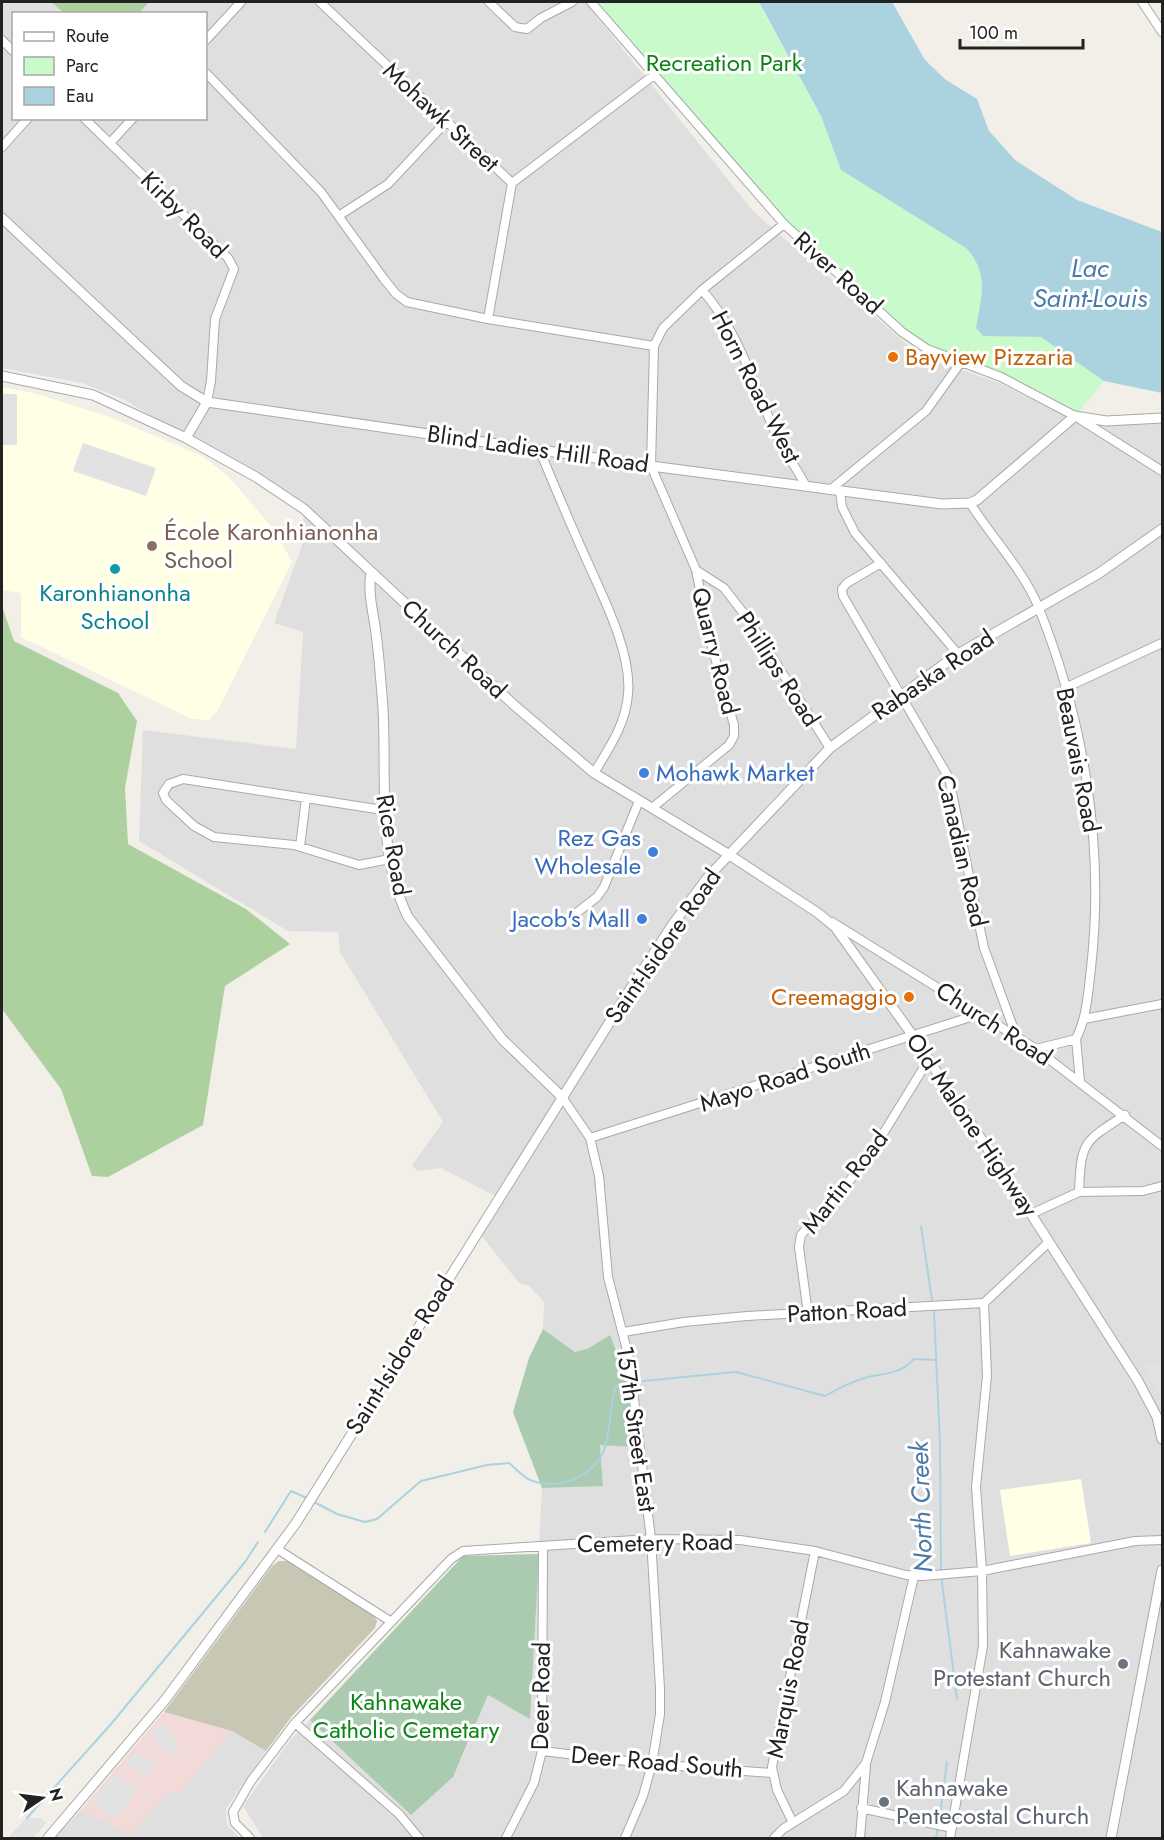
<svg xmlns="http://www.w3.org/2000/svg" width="1164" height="1840" viewBox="0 0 1164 1840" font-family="Jost,sans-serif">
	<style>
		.residential { fill: #e0dfdf; fill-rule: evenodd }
		.commercial { fill: #f2dad9 }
		.education { fill: #ffffe5 }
		.construction { fill: #c7c7b4 }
		.forest { fill: #add19e }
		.cemetery { fill: #aacbaf }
		.park { fill: #c8facc }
		.parking { fill: #e2e2e2 }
		.water { fill: #aad3df }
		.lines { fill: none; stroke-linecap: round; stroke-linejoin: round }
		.stream { stroke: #aad3df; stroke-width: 2 }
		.minor-casing { stroke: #a9a9a9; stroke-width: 10 }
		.tertiary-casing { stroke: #a9a9a9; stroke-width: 11 }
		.minor { stroke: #fff; stroke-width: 8 }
		.tertiary { stroke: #fff; stroke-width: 9 }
		.food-dot { fill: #e8710a; stroke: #fff; stroke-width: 2 }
		.education-dot { fill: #8d6e63; stroke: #fff; stroke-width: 2 }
		.culture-dot { fill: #0f9aa8; stroke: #fff; stroke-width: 2 }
		.shop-dot { fill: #3f7fe0; stroke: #fff; stroke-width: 2 }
		.worship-dot { fill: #6b7280; stroke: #fff; stroke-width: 2 }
		.labels { text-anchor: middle; stroke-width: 6; stroke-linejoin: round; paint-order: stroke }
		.park-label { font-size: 24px; fill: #0c8416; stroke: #fff }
		.street-label { font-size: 24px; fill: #222; stroke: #fff }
		.food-label { font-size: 24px; fill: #c56008; stroke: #fff; text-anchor: start }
		.education-label { font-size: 24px; fill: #785e54; stroke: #fff; text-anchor: start }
		.culture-label { font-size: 24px; fill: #0d838f; stroke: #fff }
		.shop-label { font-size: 24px; fill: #366cbe; stroke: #fff; text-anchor: end }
		.worship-label { font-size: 24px; fill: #5b616d; stroke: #fff; text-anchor: end }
		.water-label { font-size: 26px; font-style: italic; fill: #4a7aab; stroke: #fff }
	</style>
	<rect width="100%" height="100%" fill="#f2efe9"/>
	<path class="residential" d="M2,2H585L754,212L919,355L999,383L1082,422L1162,423V1838H263L243,1806L291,1739L310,1720L411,1815L461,1760L488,1695L530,1718L542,1488L603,1485L600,1445H610L589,1348L575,1352L543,1329L544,1302L529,1286L519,1283L481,1235L501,1199L441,1168L418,1171L412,1165L443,1122L340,952L338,932L288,931L139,841L143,730L296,749L303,632L274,623L302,545L304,506L123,399L82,383L2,368ZM14,14H206V118H14Z
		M232,1731L266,1751L226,1809L227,1825L240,1838H54L81,1810L131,1834L169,1791L177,1794Z"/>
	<path class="commercial" d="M164,1712L232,1731L177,1795L169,1791L131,1835L81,1810Z"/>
	<path class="education" d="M2,387L37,394L110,417L202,456L228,476L275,531L292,562L218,710L209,720L192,719L21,637V593L2,590Z
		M1081,1479L1091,1543L1010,1556L1000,1490Z"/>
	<path class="construction" d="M279,1561H288L373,1615L377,1621L375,1628L292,1716L266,1751L232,1731L164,1712L272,1566Z"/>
	<path class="forest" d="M51,2H149L138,14L64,13Z
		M2,606L14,641L118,693L137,721L125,788L128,844L246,909L290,944L225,986L203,1125L108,1177L92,1176L61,1089L2,1009Z"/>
	<path class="cemetery" d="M543,1329L575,1352L589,1348L610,1335L627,1379L633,1447L600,1445L603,1486L542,1488L513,1412L529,1358Z
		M539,1554L530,1719L488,1695L453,1777L411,1815L310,1720L463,1556Z"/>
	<path class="park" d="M591,2H758L821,116L841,170L966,248C990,274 981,295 976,327L983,335L1041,337L1104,381L1075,416L1001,377L927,349L784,224Z"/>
	<path class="parking" d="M3,394H17V445H2Z
		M83,443L156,468L146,496L73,471Z
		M1162,1362V1399L1145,1366Z
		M162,1722L180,1747L170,1754L163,1749L151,1733Z
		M135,1753L151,1760L153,1764L149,1774L140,1775L126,1764Z
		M115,1775L136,1787L128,1807L112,1820L93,1799Z
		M27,1817L42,1819L46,1823L33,1838H8Z"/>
	<path class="water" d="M759,2H892L925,60L946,80L977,99L989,131L1015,160L1077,200L1162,232V393L1104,381L1041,337L983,336L976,328C981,296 990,274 966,248L841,170L821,116Z"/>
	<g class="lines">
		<path class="stream" d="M921,1226L932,1300
			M934,1312L940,1443L941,1575L957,1699
			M314,1502L337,1514L365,1522L377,1519L421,1481L487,1465L509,1463C515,1468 523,1477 530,1480C558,1491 592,1478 604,1450C611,1432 609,1406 616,1386L633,1382L736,1372L825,1396C839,1388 852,1381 868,1377C887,1373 900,1374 914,1359L936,1360
			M265,1532L291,1491L309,1499
			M27,1818L111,1724L245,1562L258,1542
			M939,1822L947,1762
			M936,1838L938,1827"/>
		<g class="minor-casing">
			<path id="minor" d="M320,2L512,183L654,75
				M489,2L515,27L527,29L541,18L572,2
				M591,2L784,224L902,332L927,349L1001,377L1075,416L1162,471
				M1142,2L1162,32
				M2,40L14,52
				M206,40L241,2
				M206,73L321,192L384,279L396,294L407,302L488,319L654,346
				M84,118L228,258L234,269L215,319L211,381L207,402
				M110,143L133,118
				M2,147L28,118
				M340,215L388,184L446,122
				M702,290C737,329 751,378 772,425C781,446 795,466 806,486
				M488,319L512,183
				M539,449C555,487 571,526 588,563C604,599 632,654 628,694C626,724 609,748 594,773
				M830,490L926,411L961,362
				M840,491L842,507L855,533L958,654
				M970,503C990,535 1025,573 1038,606C1084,720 1105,846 1091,968C1088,993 1087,1017 1076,1039L1036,1049
				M881,563L847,583L842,589L843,596L949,778L984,948L1017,1038
				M696,570L724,588L748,619L830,748
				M1065,688L1162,643
				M652,808L729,745L734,736V725L710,640L696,570L651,466L654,346L663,328L702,290L784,224
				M383,810L183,779L169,784L163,793L166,800L194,826L214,837L294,845L359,865L390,859
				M300,847L306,798
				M575,914L597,897L604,887L639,801
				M832,922L1036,1049L1162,1146
				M1084,1019L1162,1004
				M1076,1039L1080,1081
				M562,1097L590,1138L599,1176L608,1277L629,1358L651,1539L660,1688V1714L652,1764L643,1796L625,1838
				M590,1138L980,1014
				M1079,1192C1081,1142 1083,1142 1125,1115
				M1031,1214L1079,1192L1143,1191L1162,1186
				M808,1314L799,1247L801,1235L865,1163L929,1059
				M623,1332L684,1322L747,1316L984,1303L1049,1242
				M277,1549L390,1621
				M295,1723L399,1814L419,1838
				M542,1751L652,1764L772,1773
				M861,1808L952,1828
				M793,1823L777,1790L772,1767L815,1551
				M250,1838L235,1823L233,1812L251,1781L295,1723L451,1559L463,1551L651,1539L740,1540L815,1551L906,1575L923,1576L982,1571L1135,1541L1162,1540
				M506,1838L534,1783L542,1751L543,1547
				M774,1838L783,1829L844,1791L866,1763L885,1702L914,1576
				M860,1838L866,1765
				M950,1838L983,1646L982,1571L976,1487L987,1376L984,1303"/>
		</g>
		<g class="tertiary-casing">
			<path id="tertiary" d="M2,218L181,386L207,402L651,466L942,504L970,503L977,500L1075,416L1106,421L1162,418
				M2,376L93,395L186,438L256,477L304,509L514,705L594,773L728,854L818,913L835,927L913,1036L1031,1214L1138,1381L1157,1417L1162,1439
				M186,438L207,402
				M371,572C368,592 372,607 375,626C379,653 381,681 383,709C387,778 376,852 408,917L502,1039L562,1097
				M48,1838L165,1700L296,1523L631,988L673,924L708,877L830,748L958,654L1098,574L1162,529
				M1111,1838L1162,1570"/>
		</g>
		<use href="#minor" class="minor"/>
		<use href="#tertiary" class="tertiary"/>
	</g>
	<g class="food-dot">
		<circle cx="893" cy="357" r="6"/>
		<circle cx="909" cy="997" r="6"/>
	</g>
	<circle class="education-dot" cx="152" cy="546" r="6"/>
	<circle class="culture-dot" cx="115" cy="569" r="6"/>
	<g class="shop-dot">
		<circle cx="644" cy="773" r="6"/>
		<circle cx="653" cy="852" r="6"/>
		<circle cx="642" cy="919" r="6"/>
	</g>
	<g class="worship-dot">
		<circle cx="1123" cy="1664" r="6"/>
		<circle cx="884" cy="1802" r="6"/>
	</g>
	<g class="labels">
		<g class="park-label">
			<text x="724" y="71">Recreation Park</text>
			<text x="406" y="1710">Kahnawake<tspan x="406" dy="28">Catholic Cemetary</tspan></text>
		</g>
		<g class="street-label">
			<text transform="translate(441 117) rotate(43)" y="8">Mohawk Street</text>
			<text transform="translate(184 215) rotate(45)" y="8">Kirby Road</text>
			<text transform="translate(838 273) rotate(42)" y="8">River Road</text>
			<text transform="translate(756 387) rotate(63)" y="8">Horn Road West</text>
			<text transform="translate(538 449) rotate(8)" y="8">Blind Ladies Hill Road</text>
			<text transform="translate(454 649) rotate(43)" y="8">Church Road</text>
			<text transform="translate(715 651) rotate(76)" y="8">Quarry Road</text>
			<text transform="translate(778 669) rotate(57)" y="8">Phillips Road</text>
			<text transform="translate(933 675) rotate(-34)" y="8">Rabaska Road</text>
			<text transform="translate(1078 760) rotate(79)" y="8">Beauvais Road</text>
			<text transform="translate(393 845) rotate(80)" y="8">Rice Road</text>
			<text transform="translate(962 851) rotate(77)" y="8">Canadian Road</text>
			<text transform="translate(663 946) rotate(-55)" y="8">Saint-Isidore Road</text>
			<text transform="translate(994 1024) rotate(33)" y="8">Church Road</text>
			<text transform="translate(785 1077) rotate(-18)" y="8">Mayo Road South</text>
			<text transform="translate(972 1125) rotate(56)" y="8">Old Malone Highway</text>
			<text transform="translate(845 1182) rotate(-52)" y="8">Martin Road</text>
			<text transform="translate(847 1311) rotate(-3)" y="8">Patton Road</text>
			<text transform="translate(400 1355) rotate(-58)" y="8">Saint-Isidore Road</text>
			<text transform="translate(636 1429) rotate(82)" y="8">157th Street East</text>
			<text transform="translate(655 1543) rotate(-1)" y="8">Cemetery Road</text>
			<text transform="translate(788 1689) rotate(-79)" y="8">Marquis Road</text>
			<text transform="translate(541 1696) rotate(-89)" y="8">Deer Road</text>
			<text transform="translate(657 1762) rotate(5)" y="8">Deer Road South</text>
		</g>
		<g class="food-label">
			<text x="905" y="365">Bayview Pizzaria</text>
			<text x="897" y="1005" text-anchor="end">Creemaggio</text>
		</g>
		<g class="education-label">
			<text x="164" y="540">École Karonhianonha<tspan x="164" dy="28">School</tspan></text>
		</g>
		<g class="culture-label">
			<text x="115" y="601">Karonhianonha<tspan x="115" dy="28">School</tspan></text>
		</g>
		<g class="shop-label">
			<text x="656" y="781" text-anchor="start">Mohawk Market</text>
			<text x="641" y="846">Rez Gas<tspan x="641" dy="28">Wholesale</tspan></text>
			<text x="630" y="927">Jacob's Mall</text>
		</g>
		<g class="worship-label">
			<text x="1111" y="1658">Kahnawake<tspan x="1111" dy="28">Protestant Church</tspan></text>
			<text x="896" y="1796" text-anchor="start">Kahnawake<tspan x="896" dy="28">Pentecostal Church</tspan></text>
		</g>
		<g class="water-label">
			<text x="1090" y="277">Lac<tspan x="1090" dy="30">Saint-Louis</tspan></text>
			<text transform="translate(921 1507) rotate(-92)" y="9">North Creek</text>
		</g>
	</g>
	<rect width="1164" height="1840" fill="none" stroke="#222222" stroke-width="6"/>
	<rect x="12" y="12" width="195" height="108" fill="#ffffff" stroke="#a7a7a7" stroke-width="1.5"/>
	<rect x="24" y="32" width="30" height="9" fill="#ffffff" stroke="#a7a7a7" stroke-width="1.5"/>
	<text x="66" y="42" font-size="18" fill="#222222">Route</text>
	<rect x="24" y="57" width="30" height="18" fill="#c8facc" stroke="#a7a7a7" stroke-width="1.5"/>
	<text x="66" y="72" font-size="18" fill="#222222">Parc</text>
	<rect x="24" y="87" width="30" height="18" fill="#aad3df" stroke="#a7a7a7" stroke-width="1.5"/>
	<text x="66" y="102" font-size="18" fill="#222222">Eau</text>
	<g transform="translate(42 1798) rotate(76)" stroke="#ffffff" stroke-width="4.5" paint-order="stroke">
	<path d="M0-4.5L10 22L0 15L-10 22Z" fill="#222222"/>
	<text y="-9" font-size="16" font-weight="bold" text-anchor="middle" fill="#222222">N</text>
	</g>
	<path d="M960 39v9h123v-9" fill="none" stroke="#222222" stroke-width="3"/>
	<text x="969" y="39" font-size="18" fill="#222222" stroke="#ffffff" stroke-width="4.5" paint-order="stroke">100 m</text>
</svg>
